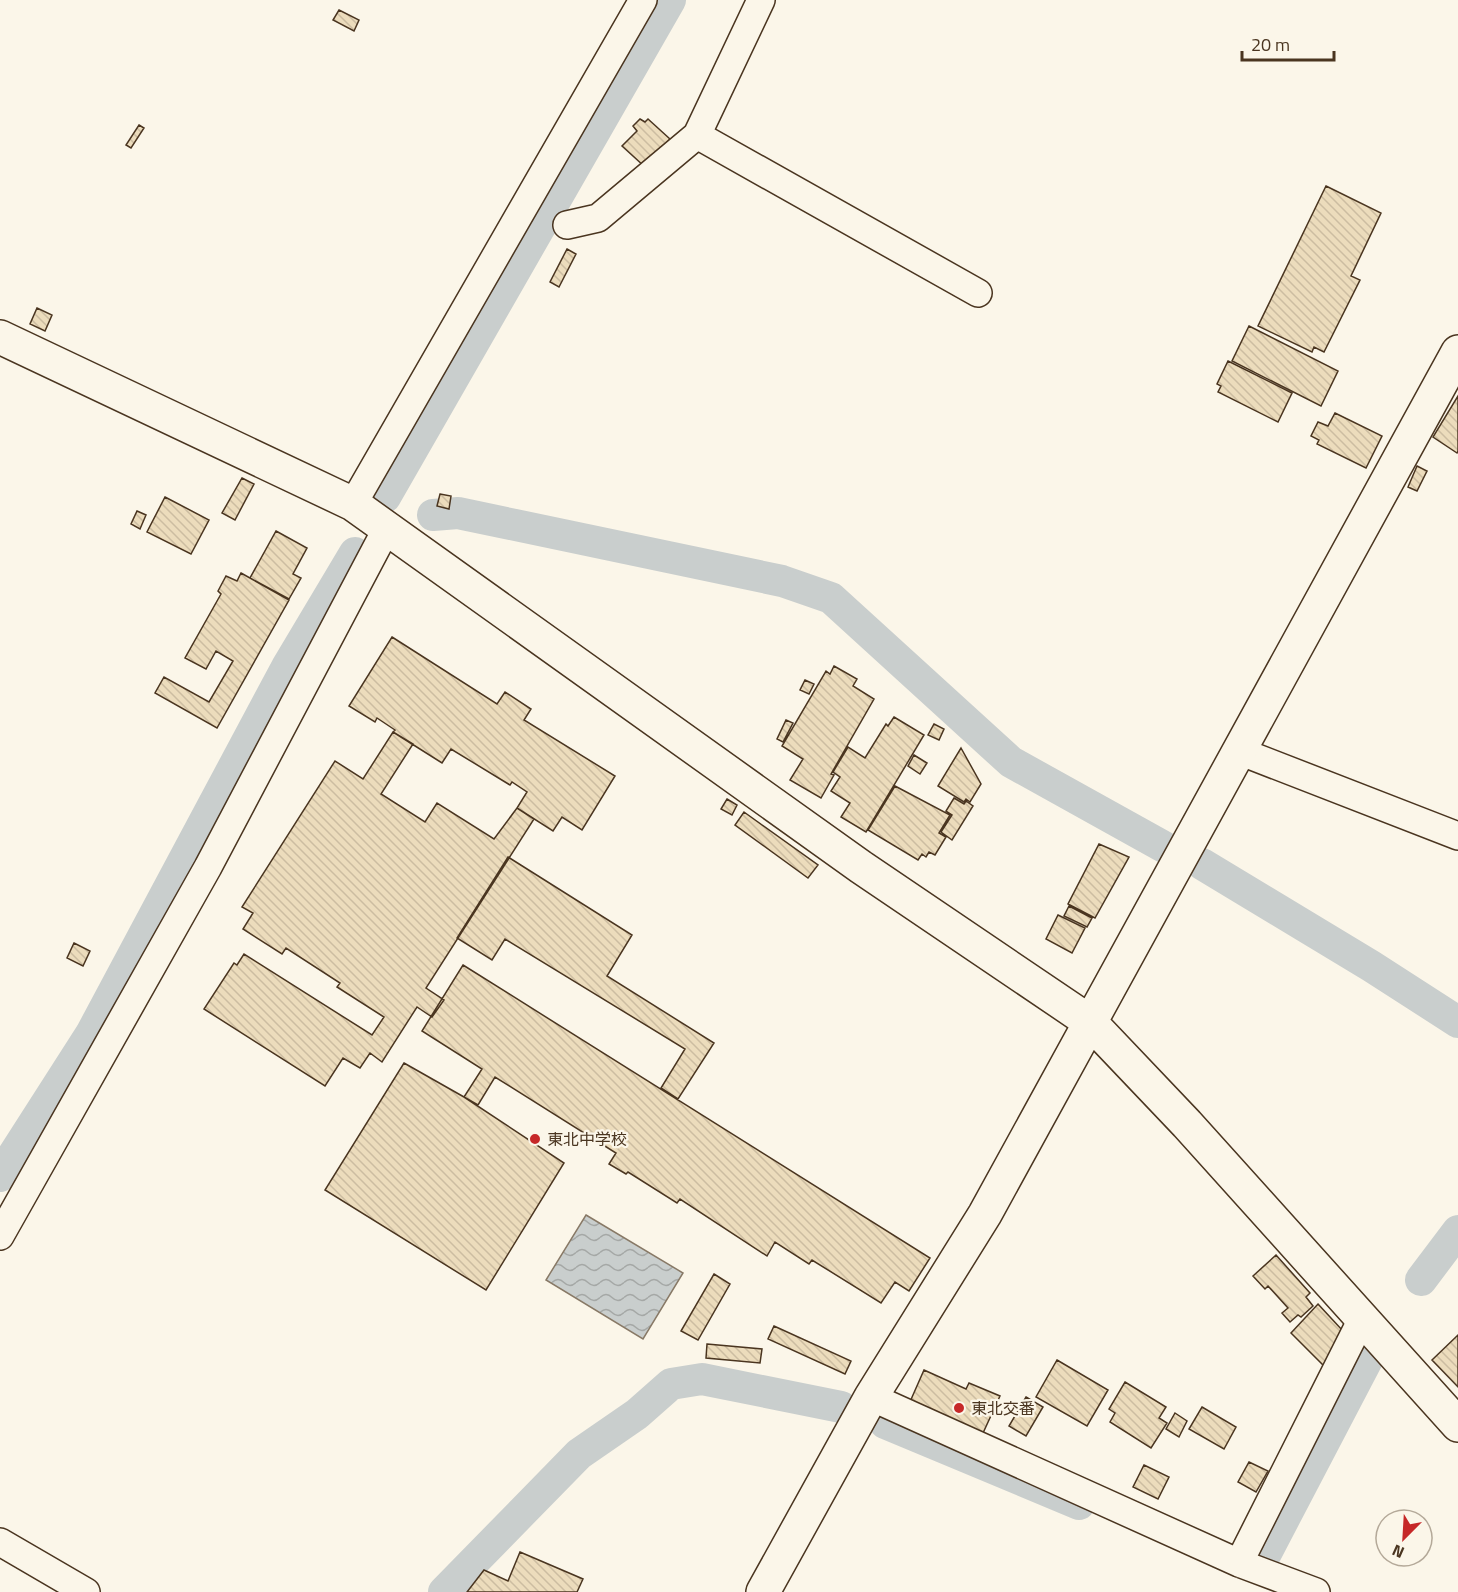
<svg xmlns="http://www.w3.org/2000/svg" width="1458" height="1592" viewBox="0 0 1458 1592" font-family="'Titillium Web','Noto Sans JP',sans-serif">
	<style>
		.water { fill: url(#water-waves); stroke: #887966; stroke-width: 1.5 }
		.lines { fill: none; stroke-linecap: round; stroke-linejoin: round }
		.canal { stroke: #c9cecd; stroke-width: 32 }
		.building { fill: url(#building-back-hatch); stroke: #4a3520; stroke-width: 1.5 }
		.street-casing { stroke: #4a3520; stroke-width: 30 }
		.secondary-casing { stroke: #4a3520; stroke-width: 36 }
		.street { stroke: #fbf6e9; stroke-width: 27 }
		.secondary { stroke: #fbf6e9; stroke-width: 33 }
		.poi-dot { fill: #c62828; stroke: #fbf6e9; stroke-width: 2 }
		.labels { text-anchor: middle; stroke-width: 4.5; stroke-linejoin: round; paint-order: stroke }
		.poi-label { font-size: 16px; fill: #4a3520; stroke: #fbf6e9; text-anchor: start }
	</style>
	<defs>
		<pattern id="water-waves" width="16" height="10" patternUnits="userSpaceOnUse" patternTransform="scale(1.5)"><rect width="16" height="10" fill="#c9cecd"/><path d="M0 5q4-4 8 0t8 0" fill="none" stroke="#a5a8a6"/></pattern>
		<pattern id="building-back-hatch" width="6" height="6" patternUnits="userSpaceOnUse" patternTransform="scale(1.5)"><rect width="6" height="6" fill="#ecdcbc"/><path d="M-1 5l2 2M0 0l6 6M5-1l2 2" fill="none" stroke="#ccbda1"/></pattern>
	</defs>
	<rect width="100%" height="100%" fill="#fbf6e9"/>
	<path class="water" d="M586,1215L683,1273L643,1339L546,1280Z"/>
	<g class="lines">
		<path class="canal" d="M385,497L670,0
			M433,515L458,513L782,581L831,598L1011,762L1164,847
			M1202,864L1371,966L1458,1022
			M0,1176L91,1034L287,667L355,553
			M1421,1280L1458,1231
			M885,1423L1079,1504
			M1266,1553L1370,1354
			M444,1592L579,1454L637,1414L671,1384L702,1379L841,1407"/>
	</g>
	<path class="building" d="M339,10L359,20L354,31L333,20Z
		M640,119L645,122L648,119L670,139L645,167L622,146L637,131L633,126Z
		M139,125L144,128L131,148L126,145Z
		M1326,186L1381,213L1351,276L1360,280L1324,352L1314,347L1312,352L1258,326Z
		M567,249L576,254L559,287L550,282Z
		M37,308L52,315L45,331L30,324Z
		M1249,326L1338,371L1321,406L1232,361Z
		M1228,361L1292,393L1278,422L1218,392L1221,386L1217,384Z
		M1458,396V451L1457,453L1433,437Z
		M1335,413L1382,436L1366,468L1317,444L1319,440L1311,436L1318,422L1328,426Z
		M1417,466L1427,471L1417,491L1408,487Z
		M242,478L254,484L235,520L222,513Z
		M440,494L451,496L449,509L437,506Z
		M165,497L209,520L191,554L147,532Z
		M137,511L146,515L140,529L131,524Z
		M276,531L307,548L293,574L301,578L289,599L250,578Z
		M241,573L289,600L217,728L155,693L164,677L209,702L233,661L216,651L206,669L185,658L221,594L218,591L226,576L237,581Z
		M392,637L497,704L505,692L531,709L524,720L615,776L582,830L562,817L553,831L517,808L527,792L512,782L510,785L451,749L442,763L393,732L395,730L377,718L375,722L349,706Z
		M834,666L857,679L853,686L874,699L831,774L834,775L821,798L790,780L803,759L782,746L826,671L830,674Z
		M805,680L814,684L809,694L800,690Z
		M894,717L924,735L866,832L841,817L850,803L831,791L840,777L833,772L848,747L865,758L886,724L888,726Z
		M786,720L793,723L783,742L777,739Z
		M934,724L944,729L939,740L928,735Z
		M393,732L413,744L381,794L425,822L437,803L494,839L517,808L534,819L426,988L444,1000L432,1017L417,1007L382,1062L370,1053L360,1068L343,1058L325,1086L204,1009L234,963L237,965L244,954L372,1035L384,1017L337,987L340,983L286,948L282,954L243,929L253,913L242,907L335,761L363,779Z
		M961,748L981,784L970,802L966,799L964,802L938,786Z
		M914,755L927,763L920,774L908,766Z
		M895,786L950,815L939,833L946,837L935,855L929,852L926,857L922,854L918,860L868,830Z
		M954,798L964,804L966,801L973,806L952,840L941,832L952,815L946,811Z
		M727,799L737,805L732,815L721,809Z
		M744,812L818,865L808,878L735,825Z
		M1099,844L1129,857L1095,918L1068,904Z
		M508,857L632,935L607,976L714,1043L678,1099L661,1088L685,1049L505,939L492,960L457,938Z
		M1069,906L1092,918L1087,927L1064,916Z
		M1058,915L1085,928L1072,953L1046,939Z
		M74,943L90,951L83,966L67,958Z
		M463,965L930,1258L909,1291L895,1282L881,1303L812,1260L809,1264L775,1242L767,1256L680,1199L677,1203L628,1172L626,1174L609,1164L616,1153L495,1077L478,1105L464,1097L482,1069L422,1031Z
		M404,1063L464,1097L564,1163L486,1290L325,1190Z
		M1276,1255L1310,1293L1306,1297L1313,1306L1301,1317L1298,1315L1290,1322L1282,1313L1288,1308L1268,1286L1265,1289L1253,1276Z
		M714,1274L730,1284L698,1340L681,1331Z
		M1318,1304L1343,1331L1337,1338L1340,1341L1325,1367L1291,1333Z
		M774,1326L851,1361L845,1374L768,1339Z
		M1458,1335V1387L1432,1360Z
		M707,1344L762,1349L760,1363L706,1358Z
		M1057,1360L1108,1390L1087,1426L1036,1397Z
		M924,1370L966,1389L969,1383L1000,1396L983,1433L909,1404Z
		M1125,1382L1166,1407L1159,1418L1167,1423L1151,1448L1110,1422L1115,1413L1109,1409Z
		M1026,1397L1043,1407L1026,1436L1009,1426Z
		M1202,1407L1236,1427L1224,1449L1189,1429Z
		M1175,1413L1187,1421L1179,1437L1166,1429Z
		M1249,1462L1268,1471L1256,1492L1238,1482Z
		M1144,1465L1169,1477L1158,1499L1133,1487Z
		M520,1552L583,1579L577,1592H467L484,1570L508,1581Z"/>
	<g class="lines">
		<g class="street-casing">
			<path id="street" d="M697,135L978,293
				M567,225L598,218L697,135L761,0
				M353,504L643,0
				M1239,751L1458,836
				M0,1236L208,867L387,528
				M871,1397L1239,1563L1316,1592
				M0,1542L86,1592
				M1239,1563L1362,1319"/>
		</g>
		<g class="secondary-casing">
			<path id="secondary" d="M0,337L353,504L861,867L1090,1022L1187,1124L1458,1425
				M763,1592L871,1397L985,1214L1458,352"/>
		</g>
		<use href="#street" class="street"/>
		<use href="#secondary" class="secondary"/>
	</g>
	<g class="poi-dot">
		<circle cx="535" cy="1139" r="6"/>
		<circle cx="959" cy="1408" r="6"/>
	</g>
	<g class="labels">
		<g class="poi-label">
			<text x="547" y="1145">東北中学校</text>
			<text x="971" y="1414">東北交番</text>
		</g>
	</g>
	<g transform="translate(1404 1538) rotate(204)"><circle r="28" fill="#fbf6e9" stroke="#b4a999" stroke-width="1.5"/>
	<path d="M0-4.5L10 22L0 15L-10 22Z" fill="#c62828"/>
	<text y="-9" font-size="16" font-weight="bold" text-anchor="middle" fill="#4a3520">N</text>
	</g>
	<path d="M1242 51v9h92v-9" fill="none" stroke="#4a3520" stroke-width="3"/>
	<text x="1251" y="51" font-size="18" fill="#4a3520" stroke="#fbf6e9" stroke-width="4.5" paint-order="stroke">20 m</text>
</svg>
